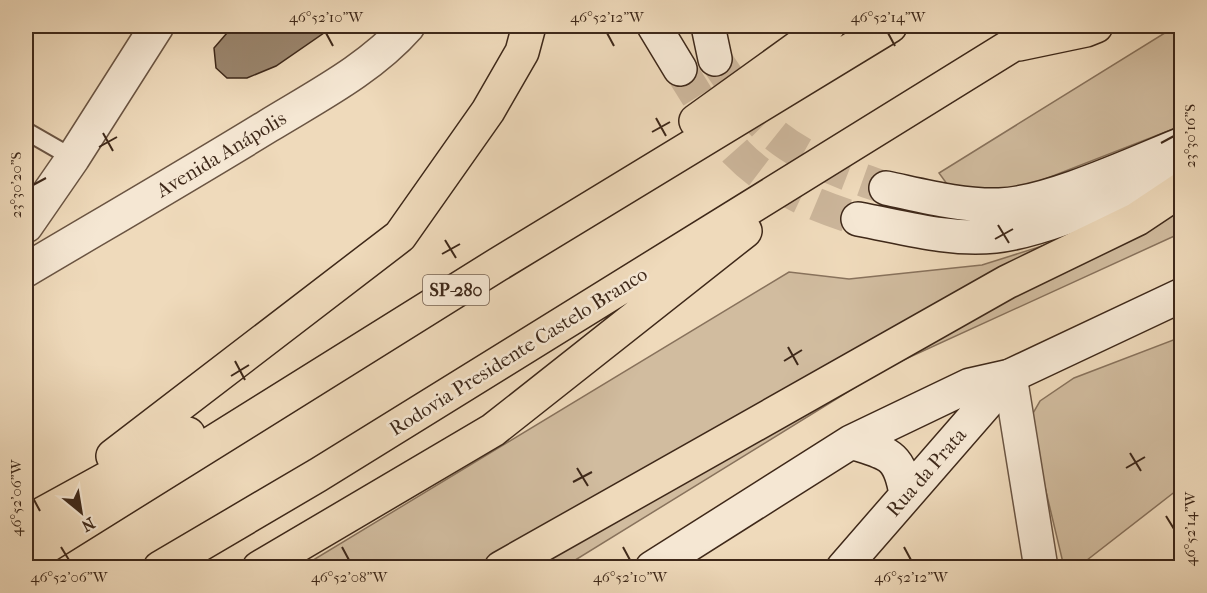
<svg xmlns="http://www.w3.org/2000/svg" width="1207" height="593" viewBox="0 0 1207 593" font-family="'IM FELL French Canon',serif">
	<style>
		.green { fill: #d1bc9f; stroke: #88725c; stroke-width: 1.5 }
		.building { fill: #9a856d; stroke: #3e2819; stroke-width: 1.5 }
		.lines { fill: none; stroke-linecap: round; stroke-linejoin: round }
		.secondary-tunnel { stroke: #ccb69b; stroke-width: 33; stroke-dasharray: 33 16; stroke-linecap: butt }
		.service-casing { stroke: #6a5442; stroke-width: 20 }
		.minor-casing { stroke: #6a5442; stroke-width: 36 }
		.secondary-casing { stroke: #3e2819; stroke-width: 36 }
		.motorway-casing { stroke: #3e2819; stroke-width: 36 }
		.service { stroke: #f5e7d3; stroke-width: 16 }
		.minor { stroke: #f5e7d3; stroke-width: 33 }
		.secondary { stroke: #f5e7d3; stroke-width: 33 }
		.motorway { stroke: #efdabb; stroke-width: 33 }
		.ticks { fill: none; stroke: #3e2819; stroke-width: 2 }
		.labels { text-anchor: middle; stroke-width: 5; stroke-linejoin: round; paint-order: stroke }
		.shield { fill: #f5e7d3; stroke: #756151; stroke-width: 1.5 }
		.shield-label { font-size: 18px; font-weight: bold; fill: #3e2819 }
		.street-label { font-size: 20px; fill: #3e2819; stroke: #f5e7d3 }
		.neatline { fill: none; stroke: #3e2819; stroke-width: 2 }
		.ticks-label { font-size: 15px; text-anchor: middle; fill: #3e2819 }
	</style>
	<rect width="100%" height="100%" fill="#efdabb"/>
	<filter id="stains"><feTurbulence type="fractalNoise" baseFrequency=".00333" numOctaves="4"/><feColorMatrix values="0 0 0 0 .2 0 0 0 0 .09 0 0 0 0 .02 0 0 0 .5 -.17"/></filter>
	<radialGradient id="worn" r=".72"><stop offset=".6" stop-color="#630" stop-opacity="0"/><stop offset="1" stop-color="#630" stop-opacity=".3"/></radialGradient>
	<path class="green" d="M1176,26H1181V126L1009,193L947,184L939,173Z
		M1181,194V233L888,367L564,567L300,568L789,272L849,279L982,265L1115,223Z
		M1181,337V487L1078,567H1064L1029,420L1040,401L1074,378Z"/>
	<path class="building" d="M233,26H334L276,66L247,78H227L216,68L214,48Z"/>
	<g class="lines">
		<path class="secondary-tunnel" d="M715,59C730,79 742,101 758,119C790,155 842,173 886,188
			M680,69C696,93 719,134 737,153C770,187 815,206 858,219"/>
		<g class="service-casing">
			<path id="service" d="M26,131L73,158"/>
		</g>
		<g class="minor-casing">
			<path id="minor" d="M26,226L73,158L157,26
				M26,270C107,222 188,175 268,126C317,96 370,69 408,26
				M1010,376L1041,568"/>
		</g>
		<g class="secondary-casing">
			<path id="secondary" d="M654,26L680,69
				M708,26L715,59
				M886,188C924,196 961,206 999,205C1047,204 1135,163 1182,144
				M858,219C902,227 950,241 995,236C1051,230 1128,191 1182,170
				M851,442C888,454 899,453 906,494
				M652,568L851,442L970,385L1010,376L1182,295
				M843,568L1010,376"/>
		</g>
		<g class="motorway-casing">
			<path id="motorway" d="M1019,44L1086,30L1096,26
				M696,121L828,26
				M113,456L400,236L488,111L522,52L529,26
				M26,523L188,434
				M26,559L497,265L890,26
				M160,568L318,475L1043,26
				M259,568L493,430L745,231
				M501,568L1007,282L1137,219L1182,189"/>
		</g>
		<use href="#service" class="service"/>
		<use href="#minor" class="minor"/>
		<use href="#secondary" class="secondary"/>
		<use href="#motorway" class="motorway"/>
	</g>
	<path class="ticks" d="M326,33L333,46M607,33L614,46M888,33L895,46M656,118L666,136M652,132L670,122M103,133L113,151M1161,143L1174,136M99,147L117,137M33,185L46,178M998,225L1009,243M995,239L1013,229M445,240L456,258M442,254L460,244M788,347L798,365M235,361L245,380M784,361L802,350M231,376L249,365M1130,453L1141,471M577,468L588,486M1126,468L1145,457M573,482L592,472M33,498L40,511M1166,516L1174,529M61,547L69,560M342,547L349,560M623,547L630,560M904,547L911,560"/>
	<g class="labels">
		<rect class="shield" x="423" y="275" width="66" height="30" rx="4.5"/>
		<g class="shield-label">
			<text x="456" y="296">SP-280</text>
		</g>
		<g class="street-label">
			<text transform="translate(221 154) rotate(-31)" y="7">Avenida Anápolis</text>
			<text transform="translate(518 351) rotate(-32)" y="7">Rodovia Presidente Castelo Branco</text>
			<text transform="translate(926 472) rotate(-49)" y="7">Rua da Prata</text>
		</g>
	</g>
	<rect width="1207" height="593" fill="none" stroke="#efdabb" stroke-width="66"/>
	<g transform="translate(81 512) rotate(150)" stroke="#f5e7d3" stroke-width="4.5" paint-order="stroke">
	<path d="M0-4.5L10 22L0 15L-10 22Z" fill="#3e2819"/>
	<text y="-9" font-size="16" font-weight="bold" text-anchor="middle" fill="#3e2819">N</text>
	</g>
	<rect x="33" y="33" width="1141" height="527" class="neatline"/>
	<g class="ticks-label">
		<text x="326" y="22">46°52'10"W</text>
		<text x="607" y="22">46°52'12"W</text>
		<text x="888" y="22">46°52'14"W</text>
		<text transform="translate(1190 136) rotate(-90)" y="5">23°30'16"S</text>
		<text transform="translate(16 185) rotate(-90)" y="5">23°30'20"S</text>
		<text transform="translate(16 498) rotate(-90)" y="5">46°52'06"W</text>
		<text transform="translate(1190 529) rotate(-90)" y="5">46°52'14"W</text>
		<text x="69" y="582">46°52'06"W</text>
		<text x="349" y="582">46°52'08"W</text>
		<text x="630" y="582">46°52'10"W</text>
		<text x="911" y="582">46°52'12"W</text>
	</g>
	<rect width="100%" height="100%" filter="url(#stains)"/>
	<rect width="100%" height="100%" fill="url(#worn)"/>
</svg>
